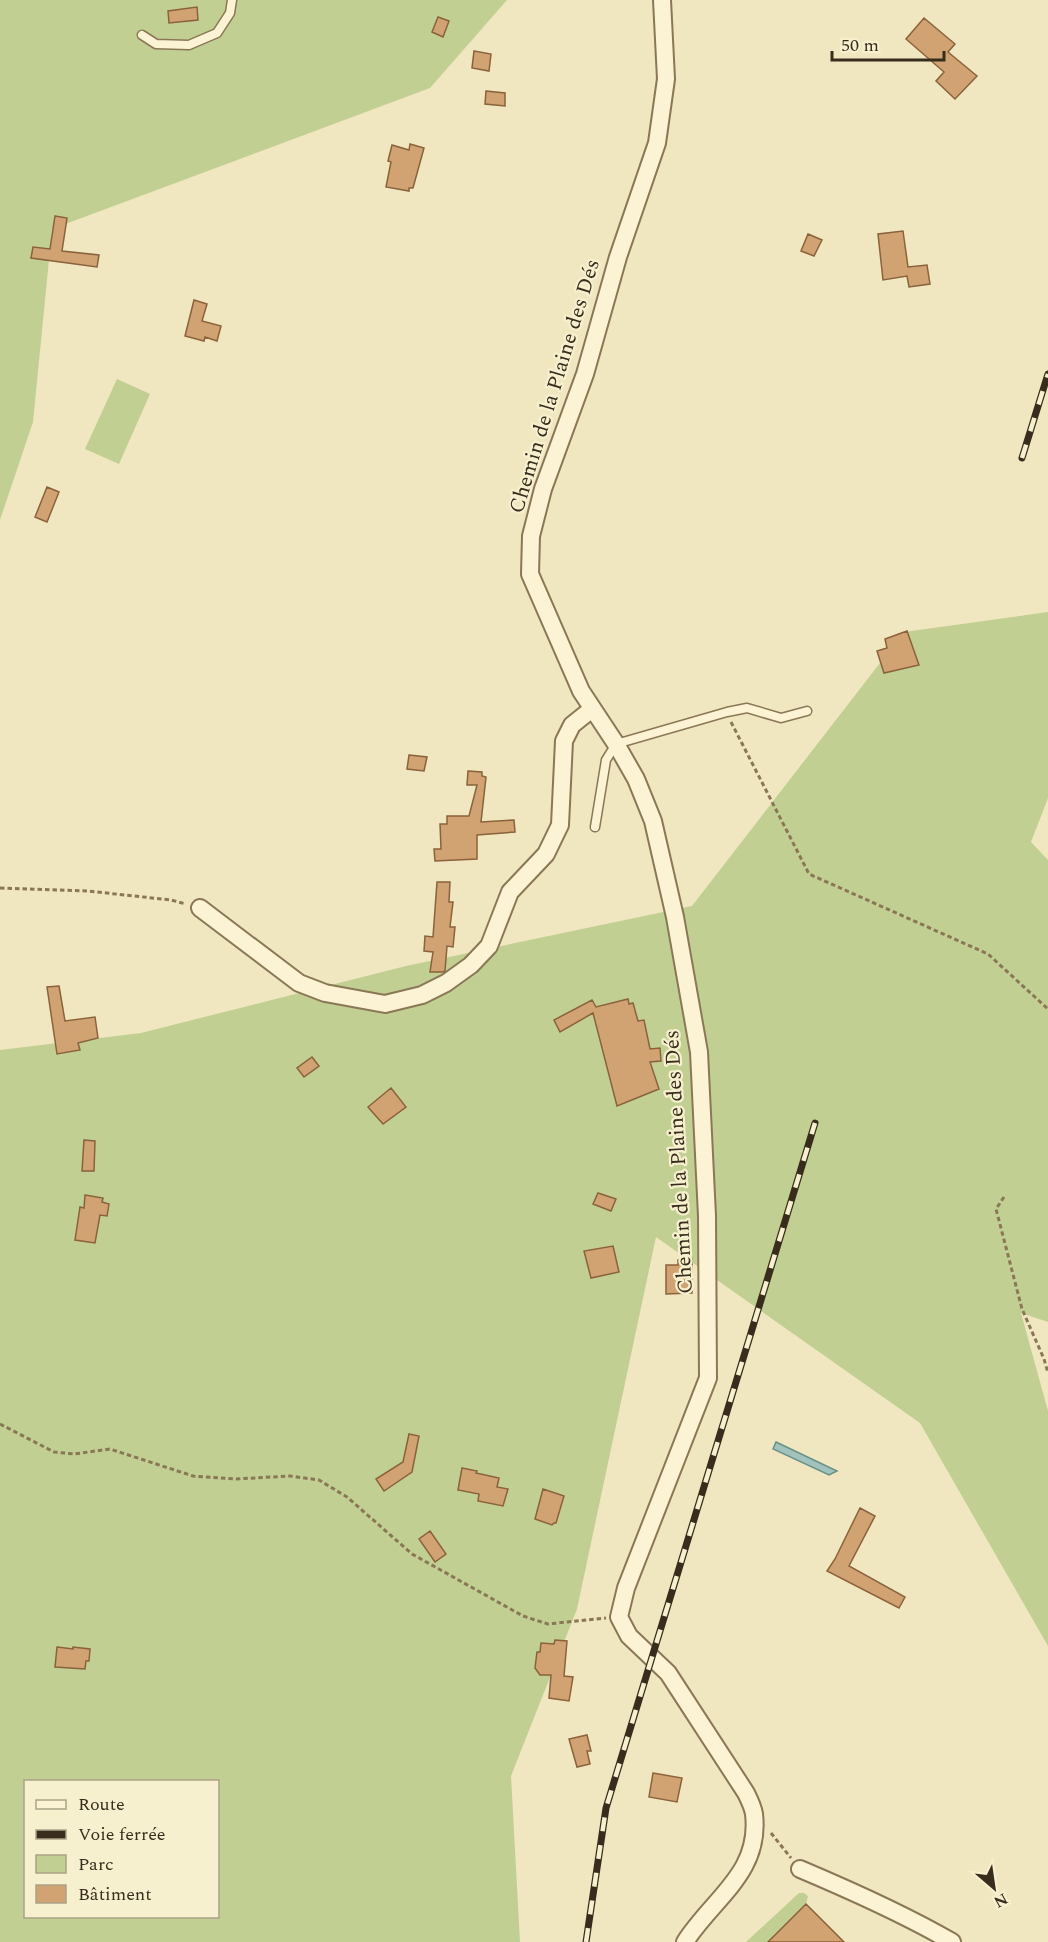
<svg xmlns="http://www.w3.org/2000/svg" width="1048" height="1942" viewBox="0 0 1048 1942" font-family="Spectral,serif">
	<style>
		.green { fill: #c2cf93; fill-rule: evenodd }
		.water { fill: #a2c2bc; stroke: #69908a; stroke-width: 1.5 }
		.building { fill: #d1a373; stroke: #8a623b; stroke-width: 1.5 }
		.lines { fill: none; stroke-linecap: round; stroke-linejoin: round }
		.service-casing { stroke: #8a7756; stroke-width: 11 }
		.minor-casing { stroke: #8a7756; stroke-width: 20 }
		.path { stroke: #8a7756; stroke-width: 3; stroke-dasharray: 4.5 3; stroke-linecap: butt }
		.service { stroke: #fbf3d3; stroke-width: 8 }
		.minor { stroke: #fbf3d3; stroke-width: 16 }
		.rail-casing { stroke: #382d1c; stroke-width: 7 }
		.rail { stroke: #f7f0cf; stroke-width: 4.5; stroke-dasharray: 14; stroke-linecap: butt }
		.labels { text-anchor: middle; stroke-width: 4.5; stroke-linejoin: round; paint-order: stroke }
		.street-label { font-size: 21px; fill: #382d1c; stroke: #f7f0cf }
	</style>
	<rect width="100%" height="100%" fill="#f0e6bf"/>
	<path class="green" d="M0,0H507L430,88L52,229L33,422L0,520Z
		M117,379L150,394L119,464L85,449Z
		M1048,612V798L1031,842L1048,860V1322L1021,1313L1048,1411V1646L920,1423L656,1237L577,1609L511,1776L520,1942H0V1050L141,1033L406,966L692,906L904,632ZM26,1782H218V1916H26Z
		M799,1893H804L808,1896L806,1904L768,1942H746Z"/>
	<path class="water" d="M776,1442L837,1471L829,1475L773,1449Z"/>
	<path class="building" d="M197,7L198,20L169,23L168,11Z
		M438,17L449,21L443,37L432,32Z
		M924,18L955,44L948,52L977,76L955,99L936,81L944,72L906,39Z
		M474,51L491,54L489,71L472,68Z
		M486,91L505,93V106L485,104Z
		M410,144L424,148L413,188H409V191L386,187L391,162L388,161L392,145L409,150Z
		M55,216L67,218L62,251L99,255L97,267L31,258L33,247L50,249Z
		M903,231L908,267L927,265L930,284L909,287L907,276L883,280L878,234Z
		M808,234L822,240L814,256L801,251Z
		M194,300L207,304L202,321L221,326L217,341L205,337L204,341L185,336Z
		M47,487L59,492L47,522L35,517Z
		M907,631L919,665L884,673L877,651L887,648L885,639Z
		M409,755L427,757L424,771L407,769Z
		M468,771L482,772V776L486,777L481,822L514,820L515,832L477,835V859L435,861L434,849H441L440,824H447V816H469L477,785H467Z
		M437,882H450L449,902H453L450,927H455L453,947L447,946L445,971L443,972H430L433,952L424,951L425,936L433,937Z
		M59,986L65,1021L95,1017L98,1038L78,1043L80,1050L57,1054L47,987Z
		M628,999L629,1004L633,1003L638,1021L644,1020L650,1049L660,1048L661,1061L650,1062L659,1089L617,1106L593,1013L560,1032L554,1020L592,1000L596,1007Z
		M312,1057L319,1066L304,1077L297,1068Z
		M391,1088L406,1107L383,1124L368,1107Z
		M84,1140L95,1141L94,1171H82Z
		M598,1193L616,1199L611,1211L593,1204Z
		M85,1195L103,1198L102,1202L109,1204L107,1216L100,1215L95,1243L75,1240L80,1207L84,1208Z
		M613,1246L619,1272L591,1278L584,1251Z
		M692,1259V1293L666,1294V1265H678V1260Z
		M409,1434L419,1436L412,1472L384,1491L376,1479L403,1462Z
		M462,1468L477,1471L476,1473L499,1478L497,1487L508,1489L503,1506L478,1501L479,1494L458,1490Z
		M543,1489L564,1496L556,1523H554L552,1525L535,1519Z
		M860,1508L875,1516L849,1566L905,1597L899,1608L827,1571L835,1559Z
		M430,1531L446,1554L435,1562L419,1539Z
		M555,1640L567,1641L564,1676L573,1677L569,1701L549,1698L551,1675H540L535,1668L537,1652H540L541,1643L554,1644Z
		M57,1647L73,1649V1647L90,1649L89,1661H86L85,1669L55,1667Z
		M587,1735L591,1751H587L590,1764L577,1767L569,1739Z
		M653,1773L682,1778L677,1802L649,1797Z
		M806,1904L844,1942H768Z"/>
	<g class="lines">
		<g class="service-casing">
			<path id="service" d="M142,35L156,44L189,45L217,33L230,13L232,0
				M595,827L606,760L616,744L727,712L747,708L781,718L807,711"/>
		</g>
		<g class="minor-casing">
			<path id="minor" d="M662,0L666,79L657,143L618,257L585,374L543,489L531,536L530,574L581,691L616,744L636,779L653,821L675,917L699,1052L707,1216L708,1378L626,1588L619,1617L629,1636L668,1673L746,1793C749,1799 753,1807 754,1814C761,1873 713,1898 685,1942
				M200,908L299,983L325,993L385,1004L422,995L446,983L471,965L489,946L510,892L546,854L560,825L564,741L572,725L592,709
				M800,1869C852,1891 904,1914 952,1942"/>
		</g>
		<path class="path" d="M731,722L809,874L988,954L1048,1009
			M0,888L88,891L171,900L186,904
			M1004,1197L996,1209L1022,1309L1044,1359L1048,1373
			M0,1424L54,1452L74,1454L110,1449L193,1476L236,1479L290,1476L319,1480L347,1497L412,1554L523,1616L548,1624L606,1618
			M771,1833L791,1858"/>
		<use href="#service" class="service"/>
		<use href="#minor" class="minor"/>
		<g class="rail-casing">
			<path id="rail" d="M1022,458L1048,374
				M586,1942L606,1808L815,1123"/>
		</g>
		<use href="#rail" class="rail"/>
	</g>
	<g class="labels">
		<g class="street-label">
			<text transform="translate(554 386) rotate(-73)" y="7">Chemin de la Plaine des Dés</text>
			<text transform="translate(678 1162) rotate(-93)" y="7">Chemin de la Plaine des Dés</text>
		</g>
	</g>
	<rect x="24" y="1780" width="195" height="138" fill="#f7f0cf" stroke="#aba287" stroke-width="1.5"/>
	<rect x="36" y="1800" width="30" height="9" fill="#fbf3d3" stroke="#aba287" stroke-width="1.5"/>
	<text x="78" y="1810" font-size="18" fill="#382d1c">Route</text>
	<rect x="36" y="1830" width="30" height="9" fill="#382d1c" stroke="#aba287" stroke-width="1.5"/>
	<text x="78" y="1840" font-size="18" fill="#382d1c">Voie ferrée</text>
	<rect x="36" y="1855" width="30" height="18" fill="#c2cf93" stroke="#aba287" stroke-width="1.5"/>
	<text x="78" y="1870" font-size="18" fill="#382d1c">Parc</text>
	<rect x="36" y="1885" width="30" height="18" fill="#d1a373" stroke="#aba287" stroke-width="1.5"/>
	<text x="78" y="1900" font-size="18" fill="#382d1c">Bâtiment</text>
	<g transform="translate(994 1888) rotate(151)" stroke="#f7f0cf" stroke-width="4.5" paint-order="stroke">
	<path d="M0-4.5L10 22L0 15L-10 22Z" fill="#382d1c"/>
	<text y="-9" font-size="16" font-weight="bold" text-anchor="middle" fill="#382d1c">N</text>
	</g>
	<path d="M832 51v9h112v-9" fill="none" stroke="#382d1c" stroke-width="3"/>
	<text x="841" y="51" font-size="18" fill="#382d1c" stroke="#f7f0cf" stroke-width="4.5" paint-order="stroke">50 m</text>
</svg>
